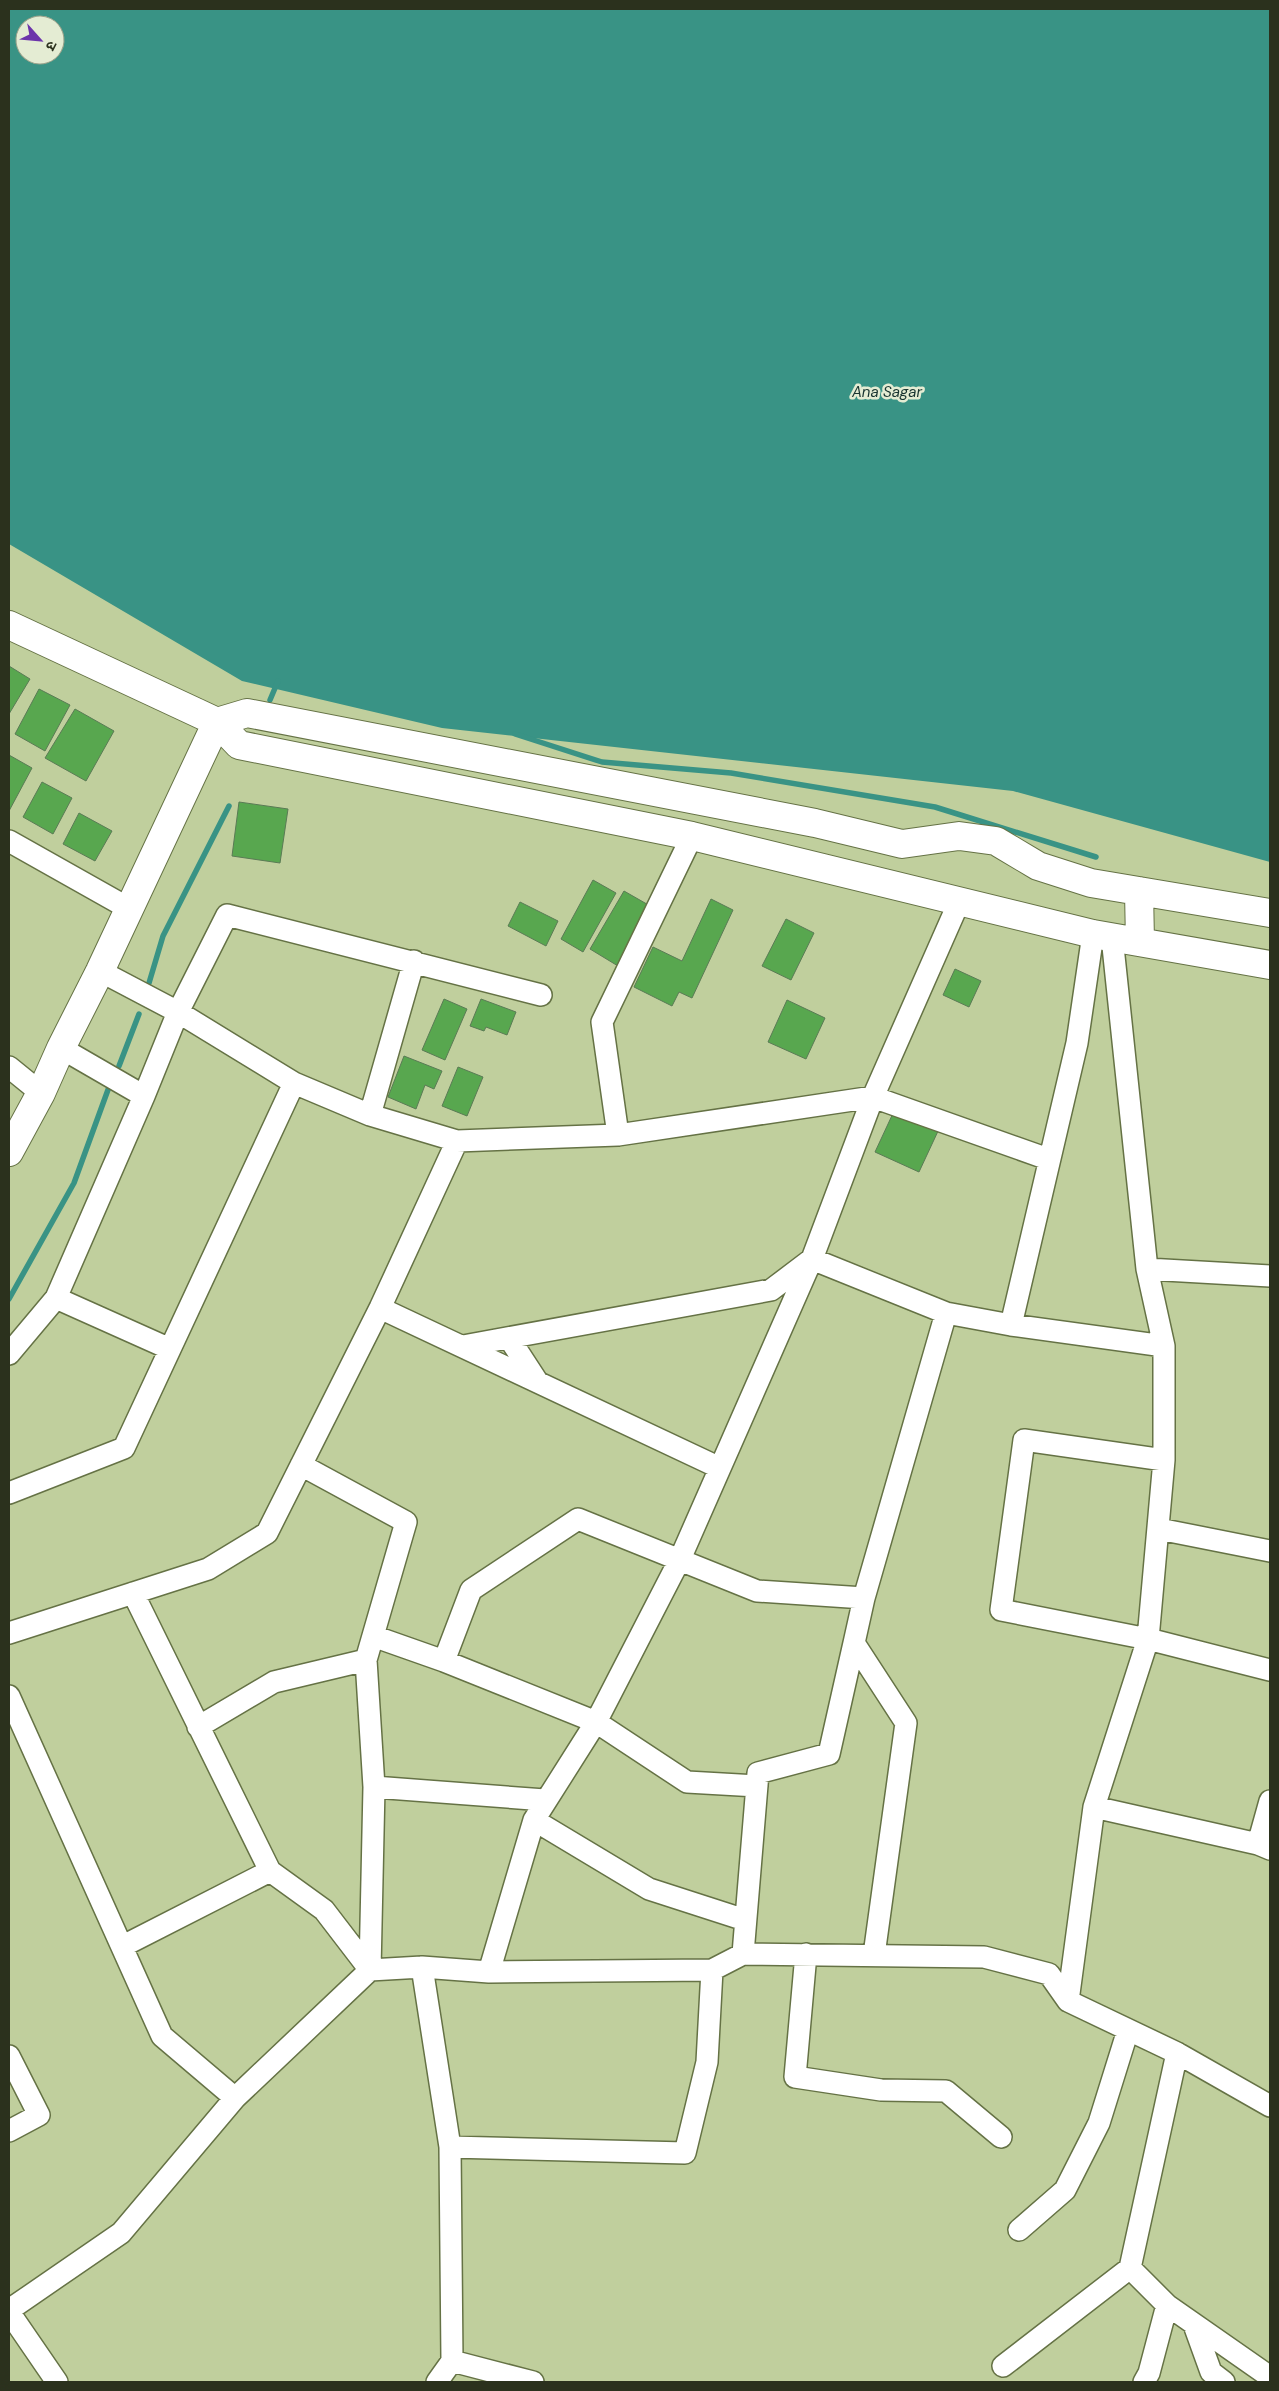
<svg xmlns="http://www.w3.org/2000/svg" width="1279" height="2391" viewBox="0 0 1279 2391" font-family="'DM Sans','Noto Sans Devanagari',sans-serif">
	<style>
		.water { fill: #399385; fill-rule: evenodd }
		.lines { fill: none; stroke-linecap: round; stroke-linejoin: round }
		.stream { stroke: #399385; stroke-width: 5.5 }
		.building { fill: #58a74f; stroke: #5a7b55 }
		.street-casing { stroke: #657245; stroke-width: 24 }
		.secondary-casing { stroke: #657245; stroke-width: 30 }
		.street { stroke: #fff; stroke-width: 21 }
		.secondary { stroke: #fff; stroke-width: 28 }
		.labels { text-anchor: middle; stroke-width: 5; stroke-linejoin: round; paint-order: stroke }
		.water-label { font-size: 15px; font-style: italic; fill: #183430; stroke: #e4ecd3 }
	</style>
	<rect width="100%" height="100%" fill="#c0cf9d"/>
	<path class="water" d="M9,9H1270V862L1013,791L442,728L242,681L9,544ZM25,25H55V55H25Z"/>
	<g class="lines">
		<path class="stream" d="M270,700L278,681
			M515,734L602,762L731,773L935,807L1096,857
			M149,983L163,936L229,806
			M119,1066L139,1014
			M9,1299L74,1183L109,1087"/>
	</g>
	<path class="building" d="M9,666L30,679L9,714Z
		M39,689L70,705L45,751L15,734Z
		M75,709L114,731L86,781L45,758Z
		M9,755L32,768L9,811Z
		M42,782L72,798L53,834L23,817Z
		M239,802L288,809L280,863L232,856Z
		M79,813L112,831L95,861L63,844Z
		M593,880L616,893L583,952L561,939Z
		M624,891L652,907L618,966L590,949Z
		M711,899L733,910L692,998L679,992L672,1006L634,987L653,947L682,961Z
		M520,902L558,921L546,946L508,926Z
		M786,919L814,933L791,980L762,966Z
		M955,969L981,981L969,1007L943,995Z
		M444,999L467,1009L445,1060L422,1050Z
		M481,999L516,1012L507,1035L486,1027L484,1031L470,1026Z
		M787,1000L825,1018L806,1059L768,1042Z
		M404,1056L442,1071L434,1089L425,1085L416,1109L388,1097Z
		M458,1067L483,1077L467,1116L442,1106Z
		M895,1109L939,1129L919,1172L875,1152Z"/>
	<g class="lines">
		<g class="street-casing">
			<path id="street" d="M9,841L128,908
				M100,971L178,1012L294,1083L370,1115L457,1141L618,1135L873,1097L1048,1159
				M61,1048L144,1096
				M9,1067L41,1093
				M370,1115L414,961
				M618,1135L602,1022L692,836
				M1147,1269L1270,1276
				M56,1298L170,1349
				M380,1308L720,1468
				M1011,1325L1077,1043L1093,934
				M509,1338L537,1381
				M463,1346L771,1290L812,1259L946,1313L1011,1325L1164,1346
				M9,1354L56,1298L144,1096L178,1012L227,915L541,995
				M1164,1460L1024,1440L1001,1610L1148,1639L1270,1670
				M301,1465L406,1522L366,1660L374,1787L370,1970
				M9,1493L124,1448L294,1083
				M1159,1529L1270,1551
				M9,1633L208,1569L267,1533L380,1308L457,1141
				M373,1636L444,1661L596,1722L687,1782L757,1786
				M444,1661L471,1590L578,1519L757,1591L864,1598
				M9,1696L162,2036L235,2098
				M198,1727L274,1682L366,1660
				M374,1787L545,1800
				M1094,1807L1258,1844L1270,1849
				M534,1820L649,1889L745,1920
				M1258,1844L1270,1801
				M270,1871L324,1910L370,1970
				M123,1946L270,1871L133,1593
				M743,1954L758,1773L829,1754L854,1643
				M806,1954L795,2077L881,2090L946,2091L1001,2137
				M874,1955L906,1723L854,1643L864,1598L946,1313
				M422,1967L450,2147L452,2361
				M489,1972L534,1820L596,1722L680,1559L812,1259L873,1097L959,902
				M1068,2001L1094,1807L1148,1639L1164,1460V1346L1147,1269L1112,937
				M1177,2053L1130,2268L1167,2305L1270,2377
				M9,2056L39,2115L9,2131
				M450,2147L685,2153L707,2062L712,1970
				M1019,2230L1065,2190L1099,2123L1128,2030
				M9,2310L121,2233L235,2098L370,1970L422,1967L489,1972L712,1970L743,1954L984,1957L1049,1974L1068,2001L1177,2053L1270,2106
				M9,2312L57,2382
				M1194,2325L1211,2372L1224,2382
				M1003,2366L1130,2268
				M437,2382L452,2361L533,2382
				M1144,2382L1149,2373L1167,2305"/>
		</g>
		<g class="secondary-casing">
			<path id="secondary" d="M9,625L217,722L239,745L692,836L1093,934L1270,965
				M1139,891L1140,942
				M9,1152L41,1093L61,1048L100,971L217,722L247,713L815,823L902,844L959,836L996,841L1038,866L1091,883L1270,913"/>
		</g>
		<use href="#street" class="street"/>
		<use href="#secondary" class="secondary"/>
	</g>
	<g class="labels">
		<g class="water-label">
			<text x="887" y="397">Ana Sagar</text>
		</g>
	</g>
	<rect width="1279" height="2391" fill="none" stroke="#2b311d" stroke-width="20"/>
	<g transform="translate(40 40) rotate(117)"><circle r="24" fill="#e4ecd3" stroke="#9aa18a"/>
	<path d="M0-4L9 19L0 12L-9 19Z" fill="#6c34aa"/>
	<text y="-8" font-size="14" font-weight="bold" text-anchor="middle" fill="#2b311d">उ</text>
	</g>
</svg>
